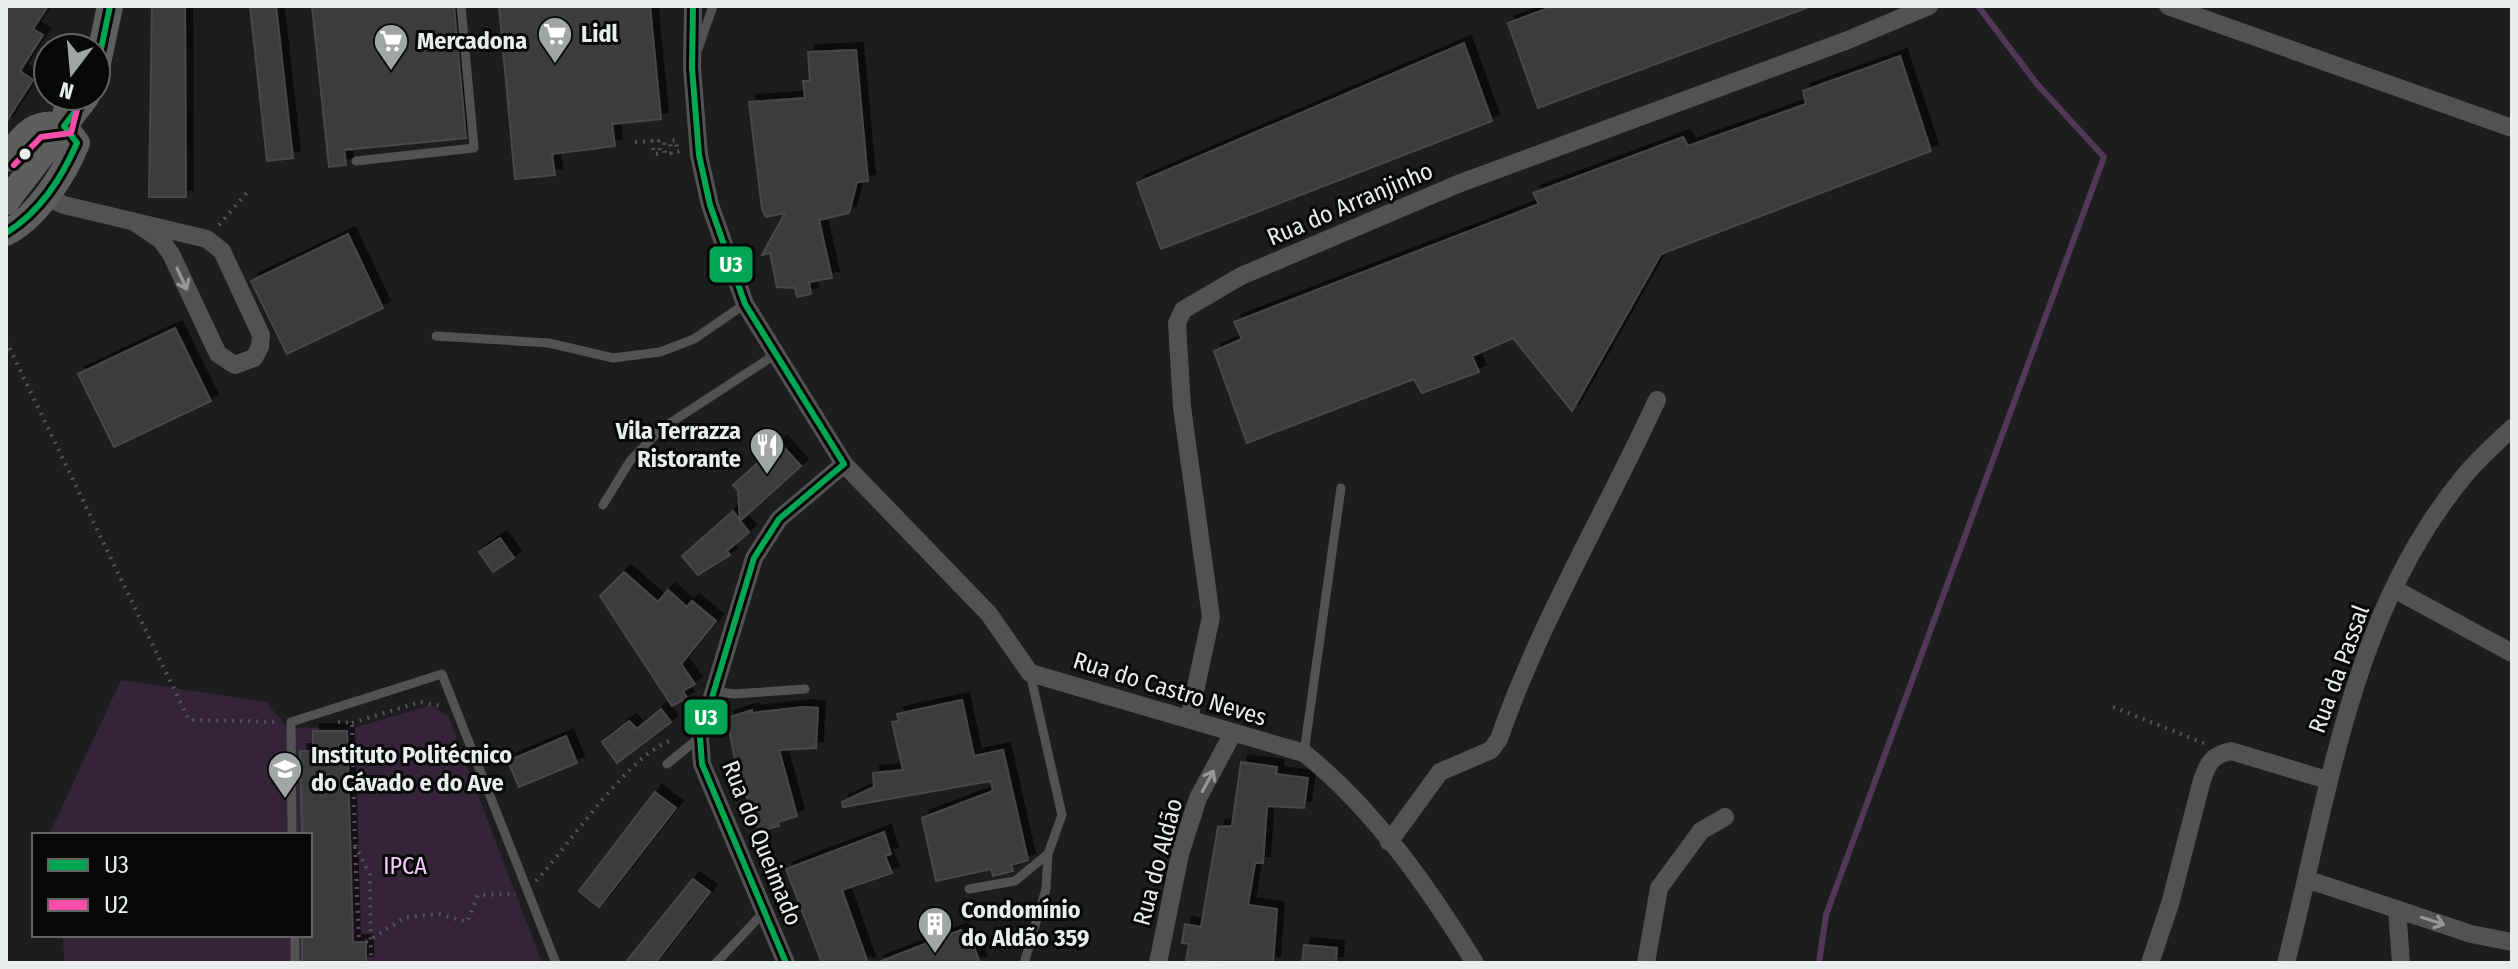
<svg xmlns="http://www.w3.org/2000/svg" width="2518" height="969" viewBox="0 0 2518 969" font-family="'Fira Sans Condensed',sans-serif">
	<style>
		.green { fill: #35233a }
		.lines { fill: none; stroke-linecap: round; stroke-linejoin: round }
		.stream { stroke: #523857; stroke-width: 6 }
		.building { fill: #3a3c3c; stroke: #474848; stroke-width: 2; filter: url(#shadow) }
		.path { stroke: #535454; stroke-width: 4; stroke-dasharray: 2 6; stroke-linecap: butt }
		.lane { stroke: #525252; stroke-width: 9 }
		.street { stroke: #525252; stroke-width: 18 }
		.secondary { stroke: #5d5e5e; stroke-width: 26 }
		.bus-1-casing { stroke: #070808; stroke-width: 12 }
		.bus-2-casing { stroke: #070808; stroke-width: 12 }
		.bus-1 { stroke: #00a651; stroke-width: 6 }
		.bus-2 { stroke: #f54da8; stroke-width: 6 }
		.oneway { stroke: #969898 }
		.bus-dot { fill: #eaeded; stroke: #070808; stroke-width: 3 }
		.labels { text-anchor: middle; stroke-width: 6; stroke-linejoin: round; paint-order: stroke }
		.poi-label { font-size: 24px; font-weight: bold; fill: #eaeded; stroke: #070808; text-anchor: start }
		.street-label { font-size: 24px; fill: #eaeded; stroke: #070808 }
		.park-label { font-size: 24px; fill: #f2cbfb; stroke: #070808 }
		.line-badge { stroke: #070808; stroke-width: 3 }
		.badge-label { font-size: 22px; text-anchor: middle; font-weight: bold; fill: #fff }
	</style>
	<defs>
		<filter id="shadow"><feDropShadow dx="7" dy="-7" stdDeviation="0" flood-color="#0009"/></filter>
	</defs>
	<rect width="100%" height="100%" fill="#1c1e1e"/>
	<path class="green" d="M121,680L266,702L288,728L357,727L431,705L448,716L542,963H65L62,935H310V835H49Z"/>
	<g class="lines">
		<path class="stream" d="M1819,963L1826,915L2104,157L2037,84L1978,6"/>
	</g>
	<path class="building" d="M6,6H48L33,29L43,35L20,71L33,80L6,122Z
		M152,6H185L186,197H149Z
		M250,6H276L293,158L267,161Z
		M312,6H454L466,138L344,150L346,165L329,167Z
		M499,6H650L661,119L612,124L615,146L552,154L555,175L515,179Z
		M1554,6H1805L1806,8L1538,108L1508,23Z
		M1464,43L1492,121L1161,249L1137,183Z
		M856,50L868,181L857,182L849,213L819,220L832,278L809,282L811,294L797,297L795,288L777,287L770,253L762,255L785,213L766,217L762,209L749,102L805,98L803,81H810L808,52Z
		M1900,56L1931,151L1661,254L1572,411L1513,338L1472,356L1479,372L1422,393L1414,379L1247,443L1214,351L1242,339L1234,322L1539,204L1533,193L1683,137L1688,146L1806,104L1803,91Z
		M348,234L383,308L287,354L251,281Z
		M175,328L211,401L114,447L78,374Z
		M780,443L801,466L740,521L749,532L727,551L730,555L698,575L682,556L733,511L740,521L738,490L733,485Z
		M500,538L514,558L493,572L479,552Z
		M624,572L658,602L668,590L687,607L692,601L716,621L681,664L695,684L683,691L687,698L672,706L600,596Z
		M962,700L974,756L1003,750L1028,860L1011,865L1013,871L993,876L991,869L936,881L922,818L993,791L991,781L843,807L842,802L874,787L873,773L903,770L892,722L899,721L897,714Z
		M803,707L818,708L816,748L779,750L797,816L778,822L779,826L759,831L737,770L727,718L752,710V713Z
		M661,709L671,722L617,763L602,742L629,721L637,729Z
		M313,731H347L353,942H366V963H302V935H310V835H302L300,751H313Z
		M566,736L577,763L519,787L508,761Z
		M1241,762L1277,767L1276,774L1308,778L1304,808L1267,806L1263,863H1255L1248,905L1277,909L1273,963L1186,961L1189,944L1182,943L1185,924L1201,927L1218,827L1232,826Z
		M655,792L676,808L599,907L579,891Z
		M884,832L891,854L885,856L892,873L842,890L868,963H822L786,869Z
		M693,879L710,892L655,963H625Z
		M961,930L968,946L973,944L980,963H876Z
		M1304,945L1337,948L1336,963H1302Z"/>
	<g class="lines">
		<path class="path" d="M635,142L652,141L654,154H660L659,141H664L665,154L671,153L670,141L676,140L677,152L680,151
			M219,225L250,189
			M6,341L189,720L278,722
			M2113,707L2206,744
			M338,722L352,723L355,845L370,875L371,963
			M352,723L420,702L441,706
			M355,847L359,942
			M536,881C567,848 632,749 674,740
			M366,942L406,917L439,914L467,922L478,895L516,894"/>
		<path class="lane" d="M698,49L713,6
			M356,161L474,148L461,6
			M436,336L549,343L613,358L660,352L694,339L745,304
			M603,505L630,461L661,429L776,354
			M713,691L734,694L805,689
			M1304,753L1341,488
			M667,764L700,737
			M292,835L291,722L442,674L556,963
			M969,889L1015,881L1048,854
			M295,935V963
			M716,963L763,913
			M1024,963L1046,889L1048,854L1062,815L1030,673"/>
		<path class="street" d="M693,6L692,68L699,155L710,205L745,304L844,464L989,614L1030,673L1304,753C1373,808 1429,888 1475,963
			M2168,6L2512,128
			M44,196L64,205L207,239L222,251L261,335L260,347L254,358L235,365L218,354L171,254L161,240L133,221
			M2394,589L2512,653
			M1189,719L1211,617L1182,407L1177,323L1183,310L1241,276L1458,184L1848,40L1929,6
			M1389,842L1440,772L1491,750L1499,739C1540,621 1605,513 1657,400
			M2306,879L2471,934L2512,942
			M2397,909L2401,963
			M786,963L702,764L700,737L754,558L779,519L844,464
			M1158,963L1180,854L1198,798L1233,733
			M1646,963L1659,888L1701,831L1725,817
			M2150,963L2170,904L2202,780C2208,763 2212,755 2231,751L2327,780
			M2286,963C2329,796 2350,613 2465,475C2479,458 2496,443 2512,428"/>
		<path class="secondary" d="M96,73L110,6
			M6,159C23,136 33,119 64,126L66,111
			M6,202L64,126
			M6,233C37,217 64,175 77,143L64,126L87,96"/>
		<g class="bus-1-casing">
			<path id="bus-1" d="M693,6L692,68L699,155L710,205L745,304L844,464L779,519L754,558L700,737L702,764L786,963
				M96,73L110,6
				M6,233C40,212 61,179 77,143L64,126L87,96"/>
		</g>
		<g class="bus-2-casing">
			<path id="bus-2" d="M14,165L41,137L71,133L80,98"/>
		</g>
		<use href="#bus-1" class="bus-1"/>
		<use href="#bus-2" class="bus-2"/>
	</g>
	<defs><path id="oneway-shaft" d="M-6 0H5M1.5-3L5.5 0L1.5 3" fill="none" stroke-width="1.6" stroke-linecap="round" stroke-linejoin="round" transform="scale(2)"/></defs>
	<g class="oneway">
		<use href="#oneway-shaft" transform="translate(182 279) rotate(65)"/>
		<use href="#oneway-shaft" transform="translate(1208 781) rotate(-62)"/>
		<use href="#oneway-shaft" transform="translate(2433 921) rotate(18)"/>
	</g>
	<defs>
		<g id="supermarket-pin" transform="scale(1.8)"><path d="M0 17L-7.5 6A9.5 9.5 0 1 1 7.5 6Z" fill="#a2a5a5" stroke="#070808"/><path d="M-6-5.5h2.5l.6 2H6L4.5 2H-2.5L-4.4-4H-6ZM-1.5 3.2a1.3 1.3 0 1 0 .1 0ZM3 3.2a1.3 1.3 0 1 0 .1 0Z" fill="#fff"/></g>
		<g id="restaurant-pin" transform="scale(1.8)"><path d="M0 17L-7.5 6A9.5 9.5 0 1 1 7.5 6Z" fill="#a2a5a5" stroke="#070808"/><path d="M-5-6h1v4h1v-4h1v4h1v-4h1v5L-1.5 .5V6h-2V.5L-5-1ZM5-6V6H3V1.5H1.5Q1.5-4 5-6Z" fill="#fff"/></g>
		<g id="university-pin" transform="scale(1.8)"><path d="M0 17L-7.5 6A9.5 9.5 0 1 1 7.5 6Z" fill="#a2a5a5" stroke="#070808"/><path d="M0-5L7-2L0 1L-7-2ZM-4 1L0 2.5L4 1V4Q0 6-4 4Z" fill="#fff"/></g>
		<g id="building-pin" transform="scale(1.8)"><path d="M0 17L-7.5 6A9.5 9.5 0 1 1 7.5 6Z" fill="#a2a5a5" stroke="#070808"/><path d="M-4-6H4V6H1V3H-1V6H-4ZM-2.5-4.3h1.7v1.8h-1.7ZM.8-4.3h1.7v1.8H.8ZM-2.5-1h1.7V.8h-1.7ZM.8-1h1.7V.8H.8Z" fill="#fff"/></g>
	</defs>
	<g fill-rule="evenodd">
		<use href="#supermarket-pin" x="555" y="34"/>
		<use href="#supermarket-pin" x="391" y="41"/>
		<use href="#restaurant-pin" x="767" y="445"/>
		<use href="#university-pin" x="285" y="769"/>
		<use href="#building-pin" x="935" y="924"/>
	</g>
	<circle class="bus-dot" cx="25" cy="154" r="7"/>
	<g class="labels">
		<g class="poi-label">
			<text x="581" y="42">Lidl</text>
			<text x="417" y="49">Mercadona</text>
			<text x="741" y="439" text-anchor="end">Vila Terrazza<tspan x="741" dy="28">Ristorante</tspan></text>
			<text x="311" y="763">Instituto Politécnico<tspan x="311" dy="28">do Cávado e do Ave</tspan></text>
			<text x="961" y="918">Condomínio<tspan x="961" dy="28">do Aldão 359</tspan></text>
		</g>
		<g class="street-label">
			<text transform="translate(1350 204) rotate(-23)" y="8">Rua do Arranjinho</text>
			<text transform="translate(2339 669) rotate(-70)" y="8">Rua da Passal</text>
			<text transform="translate(1170 689) rotate(17)" y="8">Rua do Castro Neves</text>
			<text transform="translate(762 843) rotate(68)" y="8">Rua do Queimado</text>
			<text transform="translate(1158 862) rotate(-75)" y="8">Rua do Aldão</text>
		</g>
		<g class="park-label">
			<text x="405" y="874">IPCA</text>
		</g>
	</g>
	<g class="line-badge">
		<rect x="708" y="245" width="46" height="39" rx="8" fill="#00a651"/>
		<rect x="683" y="698" width="46" height="38" rx="8" fill="#00a651"/>
	</g>
	<g class="badge-label">
		<text x="731" y="272">U3</text>
		<text x="706" y="725">U3</text>
	</g>
	<rect width="2518" height="969" fill="none" stroke="#eaeded" stroke-width="16"/>
	<rect x="32" y="833" width="280" height="104" fill="#070808" stroke="#626464" stroke-width="2"/>
	<rect x="48" y="859" width="40" height="12" fill="#00a651" stroke="#626464" stroke-width="2"/>
	<text x="104" y="873" font-size="24" fill="#eaeded">U3</text>
	<rect x="48" y="899" width="40" height="12" fill="#f54da8" stroke="#626464" stroke-width="2"/>
	<text x="104" y="913" font-size="24" fill="#eaeded">U2</text>
	<g transform="translate(72 72) rotate(196)"><circle r="38" fill="#070808" stroke="#626464" stroke-width="2"/>
	<path d="M0-6L14 30L0 20L-14 30Z" fill="#a2a5a5"/>
	<text y="-12" font-size="22" font-weight="bold" text-anchor="middle" fill="#eaeded">N</text>
	</g>
</svg>
